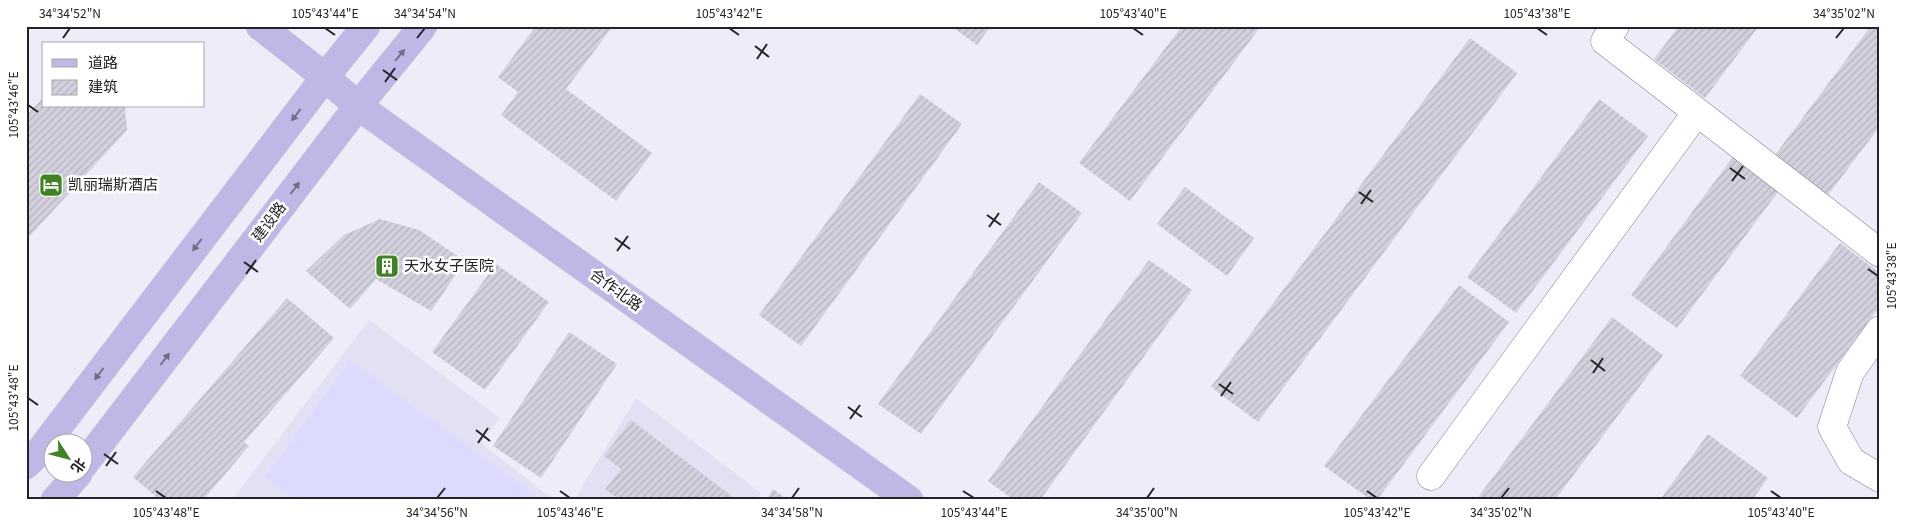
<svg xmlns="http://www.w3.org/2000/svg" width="1906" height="526" viewBox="0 0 1906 526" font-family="Georgia,'Noto Sans SC',serif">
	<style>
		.built { fill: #e2e1f4 }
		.pitch { fill: #dcdafe }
		.building { fill: url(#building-hatch) }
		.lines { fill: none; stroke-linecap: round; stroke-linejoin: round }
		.minor-casing { stroke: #85848f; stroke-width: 29 }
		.major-casing { stroke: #cfcfcf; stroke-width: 29 }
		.minor { stroke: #fff; stroke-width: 28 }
		.major { stroke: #bdb8e5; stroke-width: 28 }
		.oneway { fill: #706e86 }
		.ticks { fill: none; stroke: #232327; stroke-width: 2 }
		.labels { text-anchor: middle; stroke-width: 5; stroke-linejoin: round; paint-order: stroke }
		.poi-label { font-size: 15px; fill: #232327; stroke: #fff; text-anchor: start }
		.street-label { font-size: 15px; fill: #232327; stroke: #fff }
		.neatline { fill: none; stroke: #232327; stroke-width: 2 }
		.ticks-label { font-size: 12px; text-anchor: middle; fill: #232327 }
	</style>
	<defs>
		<pattern id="building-hatch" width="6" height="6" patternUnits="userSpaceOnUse" patternTransform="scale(1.25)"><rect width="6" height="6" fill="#d2d1dd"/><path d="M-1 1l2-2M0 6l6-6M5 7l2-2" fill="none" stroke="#b4b3be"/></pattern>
	</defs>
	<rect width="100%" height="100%" fill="#edecf8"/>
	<path class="built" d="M369,320L500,418L481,443L554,500H240L235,496Z
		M636,398L761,493L756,500H574Z"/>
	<path class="pitch" d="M350,360L542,500H296L265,477Z"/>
	<path class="building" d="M536,26H613L566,89L652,153L616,201L501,115L518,92L498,77Z
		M951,26H991L977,45Z
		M1182,26H1261L1130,201L1079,163Z
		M1679,26H1759L1705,98L1654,59Z
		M1871,26H1880V126L1828,195L1775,155Z
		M1470,38L1517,73L1258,422L1211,387Z
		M920,94L962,124L801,346L759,315Z
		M44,97V106H125L127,130L26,240V116Z
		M1599,99L1648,136L1516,313L1467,277Z
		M1735,154L1781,188L1677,328L1631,295Z
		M1039,182L1082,213L921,434L878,404Z
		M1185,187L1254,238L1227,276L1157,224Z
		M380,219L419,230L465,261L431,311L376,279L350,309L306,271L344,235Z
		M1840,243L1880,273V306L1797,418L1740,376Z
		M1149,260L1192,290L1040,500H1014L988,481Z
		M496,264L549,302L485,390L432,352Z
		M1459,285L1509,322L1377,500H1371L1324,466Z
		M287,298L334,338L244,442L249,446L203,500H160L133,477Z
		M1612,317L1663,355L1555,500H1476Z
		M569,332L617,364L541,478L493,446Z
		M631,420L737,500H620L605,489L621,469L604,456Z
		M1708,434L1768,478L1752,500H1660Z
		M773,489L788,500H766Z"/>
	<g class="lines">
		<g class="minor-casing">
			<path id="minor" d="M1615,26L1605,41L1880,253
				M1880,330L1850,372L1832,427L1851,461L1880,478
				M1431,476L1697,112"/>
		</g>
		<g class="major-casing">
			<path id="major" d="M260,26L325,77L358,106L909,500
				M26,465L39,452L325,77L366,26
				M82,467L358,106L423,26
				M55,500L78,474"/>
		</g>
		<use href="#minor" class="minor"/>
		<use href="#major" class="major"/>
	</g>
	<defs><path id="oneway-solid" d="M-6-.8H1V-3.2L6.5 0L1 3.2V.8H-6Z" transform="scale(1.25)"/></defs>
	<g class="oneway">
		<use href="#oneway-solid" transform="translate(400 55) rotate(-51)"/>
		<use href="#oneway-solid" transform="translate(296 115) rotate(127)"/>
		<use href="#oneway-solid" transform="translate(295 188) rotate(-53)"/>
		<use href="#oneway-solid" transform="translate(197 245) rotate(127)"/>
		<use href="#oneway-solid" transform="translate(165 359) rotate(-53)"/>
		<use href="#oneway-solid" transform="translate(99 374) rotate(127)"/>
	</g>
	<path class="ticks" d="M325,28L335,35M729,28L739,35M1133,28L1143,35M1537,28L1547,35M63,38L70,28M417,38L425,28M1836,38L1844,28M755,46L769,57M757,59L767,44M383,70L397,80M385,82L395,68M28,105L38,112M1730,168L1745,179M1732,181L1743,166M1359,192L1373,202M1361,204L1371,190M987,215L1001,225M989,227L999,213M615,238L630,249M617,251L628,236M244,262L258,272M1868,269L1878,276M246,274L256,260M1591,360L1605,371M1593,373L1603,358M1219,384L1233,394M1221,396L1231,382M28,398L38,405M848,407L862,417M850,419L860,405M476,430L490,441M478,443L488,428M104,454L118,464M106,466L116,452M156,491L166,498M560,491L570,498M963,491L974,498M1367,491L1377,498M1771,491L1781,498M437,498L445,488M792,498L799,488M1147,498L1154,488M1501,498L1509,488"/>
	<defs>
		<g id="hotel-square" transform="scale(1.25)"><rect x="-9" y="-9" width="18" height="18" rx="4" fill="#408225" stroke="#fff"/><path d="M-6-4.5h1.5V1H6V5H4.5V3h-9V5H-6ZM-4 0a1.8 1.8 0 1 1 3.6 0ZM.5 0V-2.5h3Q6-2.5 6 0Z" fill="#fff"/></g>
		<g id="building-square" transform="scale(1.25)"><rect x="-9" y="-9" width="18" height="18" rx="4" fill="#408225" stroke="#fff"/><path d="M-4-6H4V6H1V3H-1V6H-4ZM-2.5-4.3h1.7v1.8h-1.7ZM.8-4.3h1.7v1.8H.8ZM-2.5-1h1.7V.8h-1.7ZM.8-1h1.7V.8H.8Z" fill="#fff"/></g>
	</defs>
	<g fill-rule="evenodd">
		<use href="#hotel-square" x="51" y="185"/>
		<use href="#building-square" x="387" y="266"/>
	</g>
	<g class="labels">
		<g class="poi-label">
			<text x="68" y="190">凯丽瑞斯酒店</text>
			<text x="404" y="271">天水女子医院</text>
		</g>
		<g class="street-label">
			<text transform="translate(269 222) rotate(-53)" y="5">建设路</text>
			<text transform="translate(616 290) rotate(36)" y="5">合作北路</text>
		</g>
	</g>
	<rect width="1906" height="526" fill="none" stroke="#ffffff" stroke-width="55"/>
	<rect x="42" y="42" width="162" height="65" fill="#ffffff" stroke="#a7a7a9"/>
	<rect x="52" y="59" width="25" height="8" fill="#bdb8e5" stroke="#a7a7a9"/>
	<text x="88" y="68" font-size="15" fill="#232327">道路</text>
	<rect x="52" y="80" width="25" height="15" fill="url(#building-hatch)" stroke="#a7a7a9"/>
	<text x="88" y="92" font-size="15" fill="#232327">建筑</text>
	<g transform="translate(68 458) rotate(126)"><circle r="24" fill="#ffffff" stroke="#a7a7a9"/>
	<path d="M0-4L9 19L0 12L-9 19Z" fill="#408225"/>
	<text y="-8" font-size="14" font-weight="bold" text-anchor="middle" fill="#232327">北</text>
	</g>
	<rect x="28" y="28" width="1850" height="470" class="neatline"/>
	<g class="ticks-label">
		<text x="70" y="18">34°34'52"N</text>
		<text x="325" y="18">105°43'44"E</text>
		<text x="425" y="18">34°34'54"N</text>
		<text x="729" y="18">105°43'42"E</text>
		<text x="1133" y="18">105°43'40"E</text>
		<text x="1537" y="18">105°43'38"E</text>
		<text x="1844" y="18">34°35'02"N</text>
		<text transform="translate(14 105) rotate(-90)" y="4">105°43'46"E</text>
		<text transform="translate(1892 276) rotate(-90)" y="4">105°43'38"E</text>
		<text transform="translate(14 398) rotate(-90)" y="4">105°43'48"E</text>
		<text x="166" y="517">105°43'48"E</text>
		<text x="437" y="517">34°34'56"N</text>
		<text x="570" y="517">105°43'46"E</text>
		<text x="792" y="517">34°34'58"N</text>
		<text x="974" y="517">105°43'44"E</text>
		<text x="1147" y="517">34°35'00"N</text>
		<text x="1377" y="517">105°43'42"E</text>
		<text x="1501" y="517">34°35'02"N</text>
		<text x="1781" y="517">105°43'40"E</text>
	</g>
</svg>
